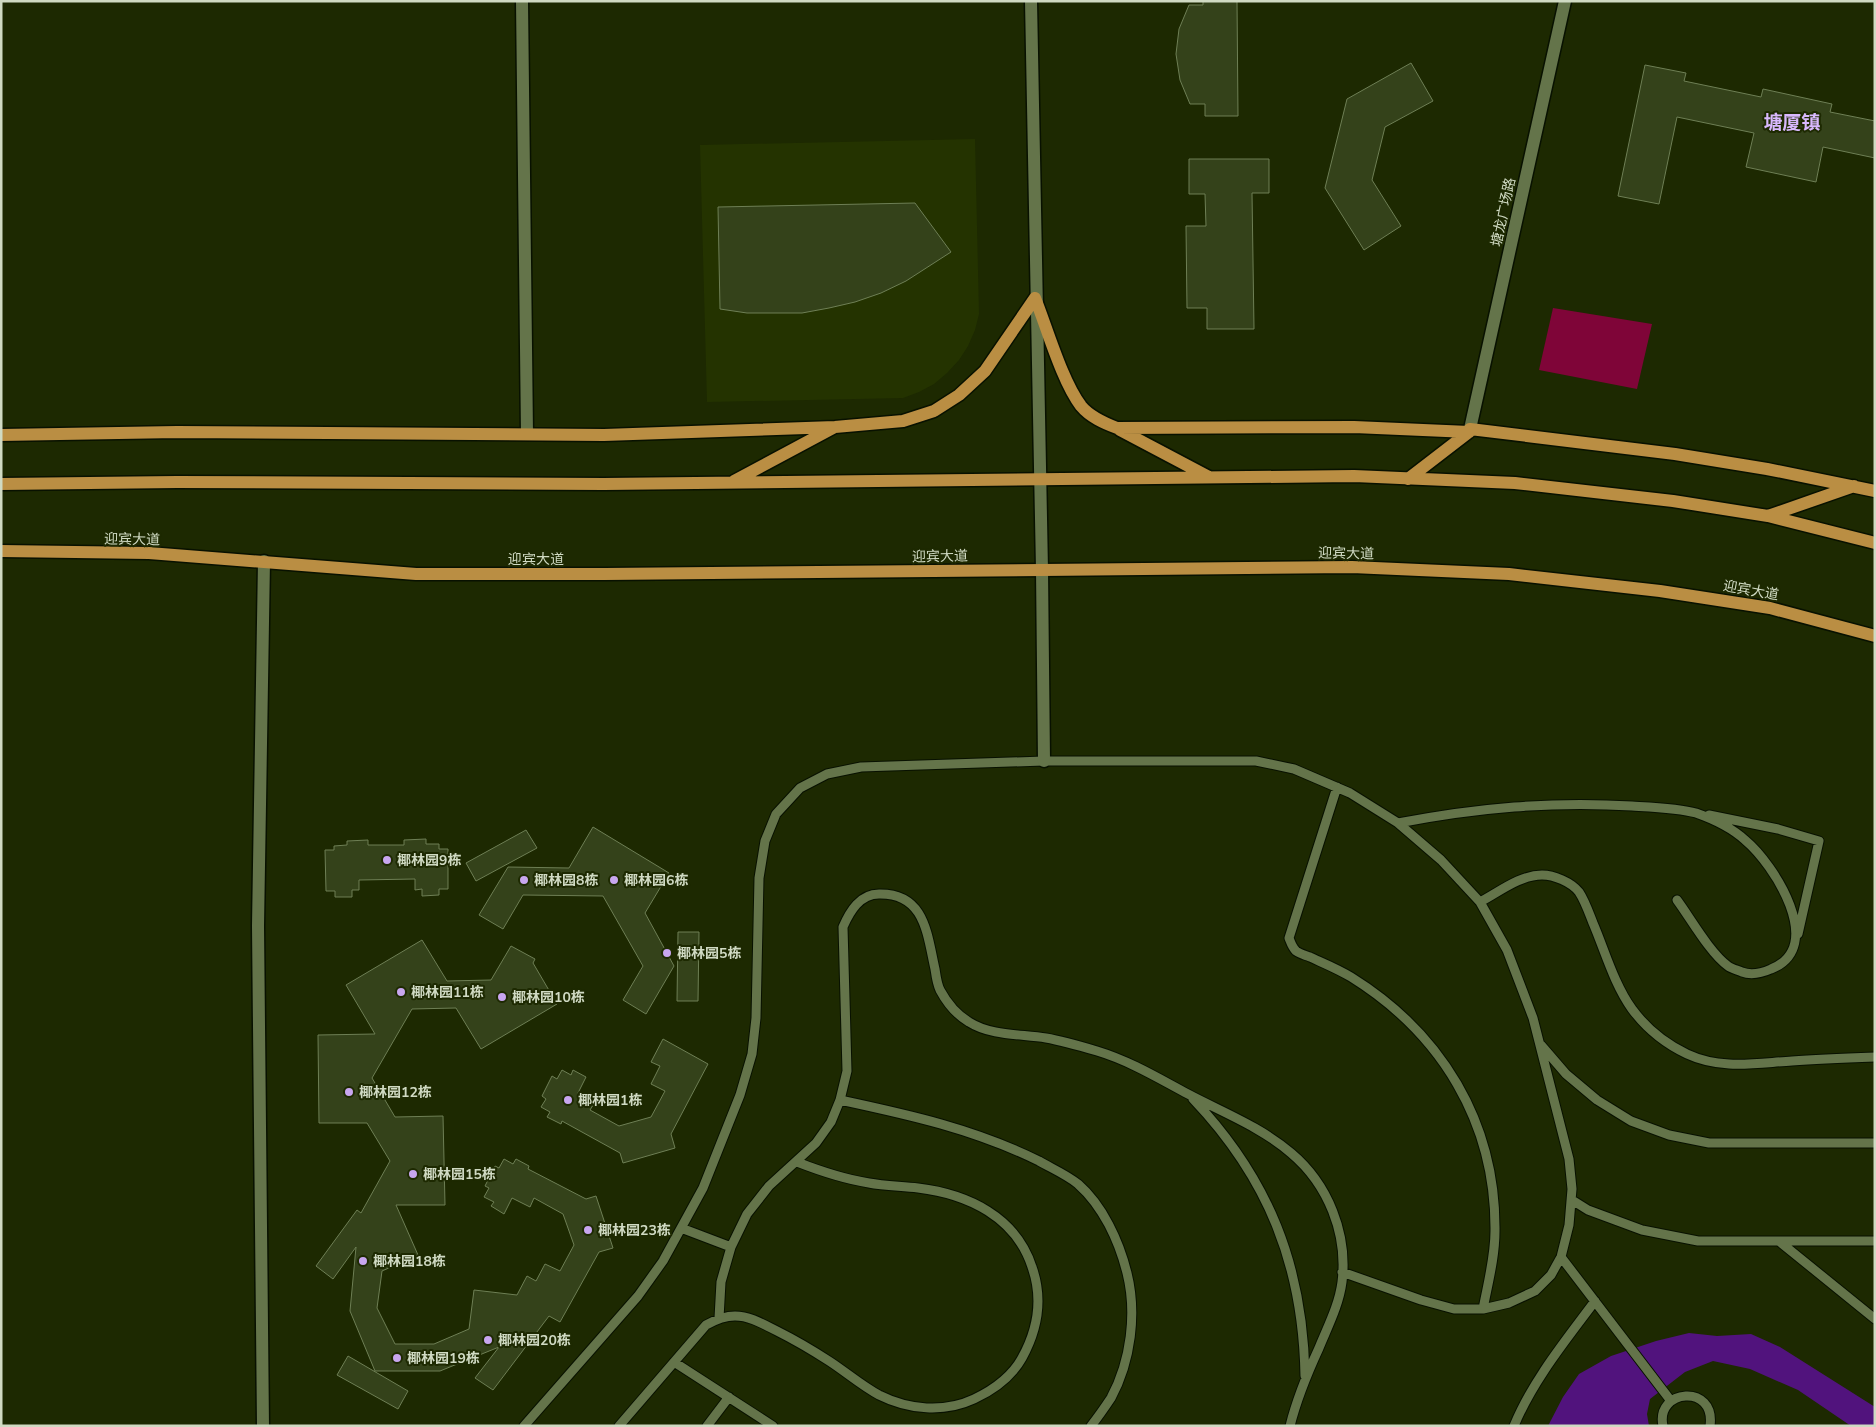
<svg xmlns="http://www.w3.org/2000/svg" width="1876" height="1427" viewBox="0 0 1876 1427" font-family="'Nunito Sans','Noto Sans SC',sans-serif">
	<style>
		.built { fill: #243300 }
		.green { fill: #7f0538 }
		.water { fill: #51137d }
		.building { fill: #34421a; stroke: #6e7f55 }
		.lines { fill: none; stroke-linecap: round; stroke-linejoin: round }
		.service-casing { stroke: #081100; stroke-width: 11 }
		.minor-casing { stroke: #081100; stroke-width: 15 }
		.tertiary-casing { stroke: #081100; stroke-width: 15 }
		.primary-casing { stroke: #081100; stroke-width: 15 }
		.service { stroke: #64744a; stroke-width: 9 }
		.minor { stroke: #64744a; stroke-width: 12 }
		.tertiary { stroke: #64744a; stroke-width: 12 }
		.primary { stroke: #ba8e43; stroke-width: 12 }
		.poi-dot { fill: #c8a6ef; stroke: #1d2901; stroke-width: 2 }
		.labels { text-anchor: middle; stroke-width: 4; stroke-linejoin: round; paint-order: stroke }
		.street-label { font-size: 14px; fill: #d0dac3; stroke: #1d2901 }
		.poi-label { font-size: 14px; font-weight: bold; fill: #d0dac3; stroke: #1d2901; text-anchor: start }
		.district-label { font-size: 19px; font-weight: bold; fill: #d8b8fd; stroke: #1d2901 }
	</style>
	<rect width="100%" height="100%" fill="#1d2901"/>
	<path class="built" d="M975,139L979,314L975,330L968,346L959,360L947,373L934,384L919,392L903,398L707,402L700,145Z"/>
	<path class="green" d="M1553,308L1652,324L1637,389L1539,370Z"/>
	<path class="water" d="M1689,1333L1717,1336L1751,1334L1780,1347L1875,1407V1426H1851L1798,1390L1750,1369L1713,1361L1685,1372L1650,1399L1647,1414L1649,1426H1548L1563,1397L1579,1374L1611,1356L1656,1341Z"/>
	<path class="building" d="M1203,1H1237L1238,116H1205V104H1190L1180,80L1176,54L1179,29L1189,5H1203Z
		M1411,63L1433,101L1385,127L1372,180L1401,226L1364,250L1325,188L1347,99Z
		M1645,65L1686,73L1684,81L1761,97L1763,89L1832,104L1830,112L1875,121V158L1823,147L1816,182L1746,167L1754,133L1677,117L1659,204L1618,196Z
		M1189,159H1269V193H1252L1254,329H1207V308H1187L1186,226H1206L1205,194H1189Z
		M915,203L951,252L906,281L881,293L855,302L829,308L802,313H747L720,309L718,207Z
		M593,827L669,873L645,913L674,966L646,1014L623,1000L643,966L603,896L523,895L503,929L479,915L508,867L569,868Z
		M526,830L537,848L476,881L466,863Z
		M426,839V844H439V849H448V889H439V895L422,896V889L415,890V879L359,880V890H352V897H335V891H326L325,850H334V846L347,845V841L368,840V845H404V840Z
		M678,932H699L698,1001H677Z
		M422,940L447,981L491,980L511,946L535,959L533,963L557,1004L481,1049L456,1008L412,1009L372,1078L395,1117L443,1116L445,1205H396L418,1255L382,1271L377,1308L395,1344H434L469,1329L474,1290L517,1295L527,1276L536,1281L545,1264L560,1271L574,1245L563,1214L534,1198L530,1207L512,1198L504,1214L491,1206L494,1202L484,1197L489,1188L485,1186L495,1166L499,1168L504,1159L513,1164L516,1159L529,1166L528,1169L586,1199L596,1196L613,1248L599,1252L560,1322L549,1316L493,1390L475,1378L499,1347L440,1371H375L350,1311L356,1247L333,1279L316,1266L357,1210L361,1213L390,1161L367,1123H319L318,1035L375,1034L346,985Z
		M663,1039L708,1064L671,1134L675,1148L623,1163L620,1153L562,1121L561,1124L547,1117L550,1112L541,1107L546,1099L542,1096L552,1076L557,1079L562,1070L571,1075L573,1070L586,1077L578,1093L595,1102L590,1110L619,1126L651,1117L665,1091L651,1084L660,1066L651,1062Z
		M348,1356L408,1391L398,1409L337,1375Z"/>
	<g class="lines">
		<g class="service-casing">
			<path id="service" d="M1337,787L1289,938C1291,943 1292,947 1296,951C1300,954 1305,955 1310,957C1323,963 1338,969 1351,977C1441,1033 1496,1122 1495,1231C1495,1257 1488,1283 1483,1309
				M1709,815L1778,829L1819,841L1798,934
				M1398,823C1477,808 1551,801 1632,806C1649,807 1679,808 1696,813C1713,819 1732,828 1745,840C1774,864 1827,947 1771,969C1762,973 1752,976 1742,972C1738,970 1732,969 1728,966C1710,953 1691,919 1677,900
				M1480,902C1499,892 1520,875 1542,875C1554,875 1571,882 1579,892C1585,901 1589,913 1593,923C1605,951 1614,984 1632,1009C1646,1028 1666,1044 1687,1054C1721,1070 1756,1063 1792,1061C1819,1059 1847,1058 1875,1057
				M1541,1045L1566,1074L1597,1100L1631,1121L1669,1135L1709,1143H1875
				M1193,1099C1269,1179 1303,1266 1305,1376
				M840,1100C910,1115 974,1129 1039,1161C1051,1168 1067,1175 1078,1184C1103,1206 1119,1241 1127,1273C1137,1313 1131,1361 1111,1398C1105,1407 1098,1417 1091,1426
				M1572,1200L1588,1210L1642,1230L1698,1241H1875
				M681,1228L731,1247
				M1780,1242L1875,1319
				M1561,1257L1671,1401
				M719,1318L721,1282L731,1247L747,1214L769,1186L816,1143L831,1122L840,1100L847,1071L843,927C850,911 860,894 879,894C925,893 927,934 935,969C936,976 937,984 940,990C947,1003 957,1015 969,1022C991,1036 1021,1034 1046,1038C1063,1041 1080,1046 1097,1051C1130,1061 1158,1078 1188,1094C1222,1112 1261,1127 1291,1153C1328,1184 1348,1234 1342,1282C1339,1305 1328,1326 1319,1348C1307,1374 1297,1398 1290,1426
				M674,1362L773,1426
				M524,1426L638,1296L663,1261L703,1188L740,1095L752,1054L756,1018L759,878L765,841L776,814L800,788L827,774L861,767L1044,761H1256L1294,769L1350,793L1398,823L1441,860L1480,902L1507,950L1533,1018L1569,1159L1572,1189L1569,1225L1561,1257L1551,1275L1535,1291L1509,1303L1483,1309H1454L1421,1300L1342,1272
				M619,1426L706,1325C715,1320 724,1316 735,1316C750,1316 763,1324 777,1331C795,1340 812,1350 829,1361C846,1372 862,1386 879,1395C909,1410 944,1413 974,1399C993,1390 1012,1376 1022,1358C1038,1329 1043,1298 1032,1267C1016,1217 968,1194 918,1188C902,1186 885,1186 869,1183C844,1179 820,1171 797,1162
				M707,1426L729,1397
				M1514,1426C1533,1380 1566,1340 1595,1301
				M1663,1426C1655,1389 1716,1383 1710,1426"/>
		</g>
		<g class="minor-casing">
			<path id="minor" d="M522,1L527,434
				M1470,429L1565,1
				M1042,570L1044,761
				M263,1426L258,926L264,561"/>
		</g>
		<g class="tertiary-casing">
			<path id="tertiary" d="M1031,1L1042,570"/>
		</g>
		<g class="primary-casing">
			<path id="primary" d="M1035,298C1047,328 1062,381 1081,406C1090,417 1104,423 1117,428L1354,427L1469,432L1470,429L1675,454L1767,469L1875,491
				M1120,430L1209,477
				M1,435L177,432L604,435L835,427L903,421L934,411L959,395L985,371L1035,298
				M1408,479L1469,432
				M734,481L833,428
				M1,484L177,482L604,484L1354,476L1515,483L1673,501L1768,516L1875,543
				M1768,516L1854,486
				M1,551L149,553L416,574H605L1352,567L1509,574L1660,591L1770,608L1875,636"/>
		</g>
		<use href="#service" class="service"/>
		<use href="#minor" class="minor"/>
		<use href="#tertiary" class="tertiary"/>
		<use href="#primary" class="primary"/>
	</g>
	<g class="poi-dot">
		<circle cx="387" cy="860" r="5"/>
		<circle cx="524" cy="880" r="5"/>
		<circle cx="614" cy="880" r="5"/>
		<circle cx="667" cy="953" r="5"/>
		<circle cx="401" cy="992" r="5"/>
		<circle cx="502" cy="997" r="5"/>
		<circle cx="349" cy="1092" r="5"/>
		<circle cx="568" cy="1100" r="5"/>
		<circle cx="413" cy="1174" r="5"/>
		<circle cx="588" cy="1230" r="5"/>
		<circle cx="363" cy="1261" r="5"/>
		<circle cx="488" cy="1340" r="5"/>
		<circle cx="397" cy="1358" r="5"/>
	</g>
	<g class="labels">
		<g class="street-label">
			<text transform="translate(1503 212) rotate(-78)" y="5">塘龙广场路</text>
			<text transform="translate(132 539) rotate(1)" y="5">迎宾大道</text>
			<text transform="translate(1346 553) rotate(1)" y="5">迎宾大道</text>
			<text transform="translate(940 556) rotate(-1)" y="5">迎宾大道</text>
			<text x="536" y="564">迎宾大道</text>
			<text transform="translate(1751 590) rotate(10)" y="5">迎宾大道</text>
		</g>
		<g class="poi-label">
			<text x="397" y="865">椰林园9栋</text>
			<text x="534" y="885">椰林园8栋</text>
			<text x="624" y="885">椰林园6栋</text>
			<text x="677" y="958">椰林园5栋</text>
			<text x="411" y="997">椰林园11栋</text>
			<text x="512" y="1002">椰林园10栋</text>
			<text x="359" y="1097">椰林园12栋</text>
			<text x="578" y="1105">椰林园1栋</text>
			<text x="423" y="1179">椰林园15栋</text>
			<text x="598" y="1235">椰林园23栋</text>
			<text x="373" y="1266">椰林园18栋</text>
			<text x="498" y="1345">椰林园20栋</text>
			<text x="407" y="1363">椰林园19栋</text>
		</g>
		<g class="district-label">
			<text x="1792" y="129">塘厦镇</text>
		</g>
	</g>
	<rect width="1876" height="1427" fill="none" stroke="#d0dac3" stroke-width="5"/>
</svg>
